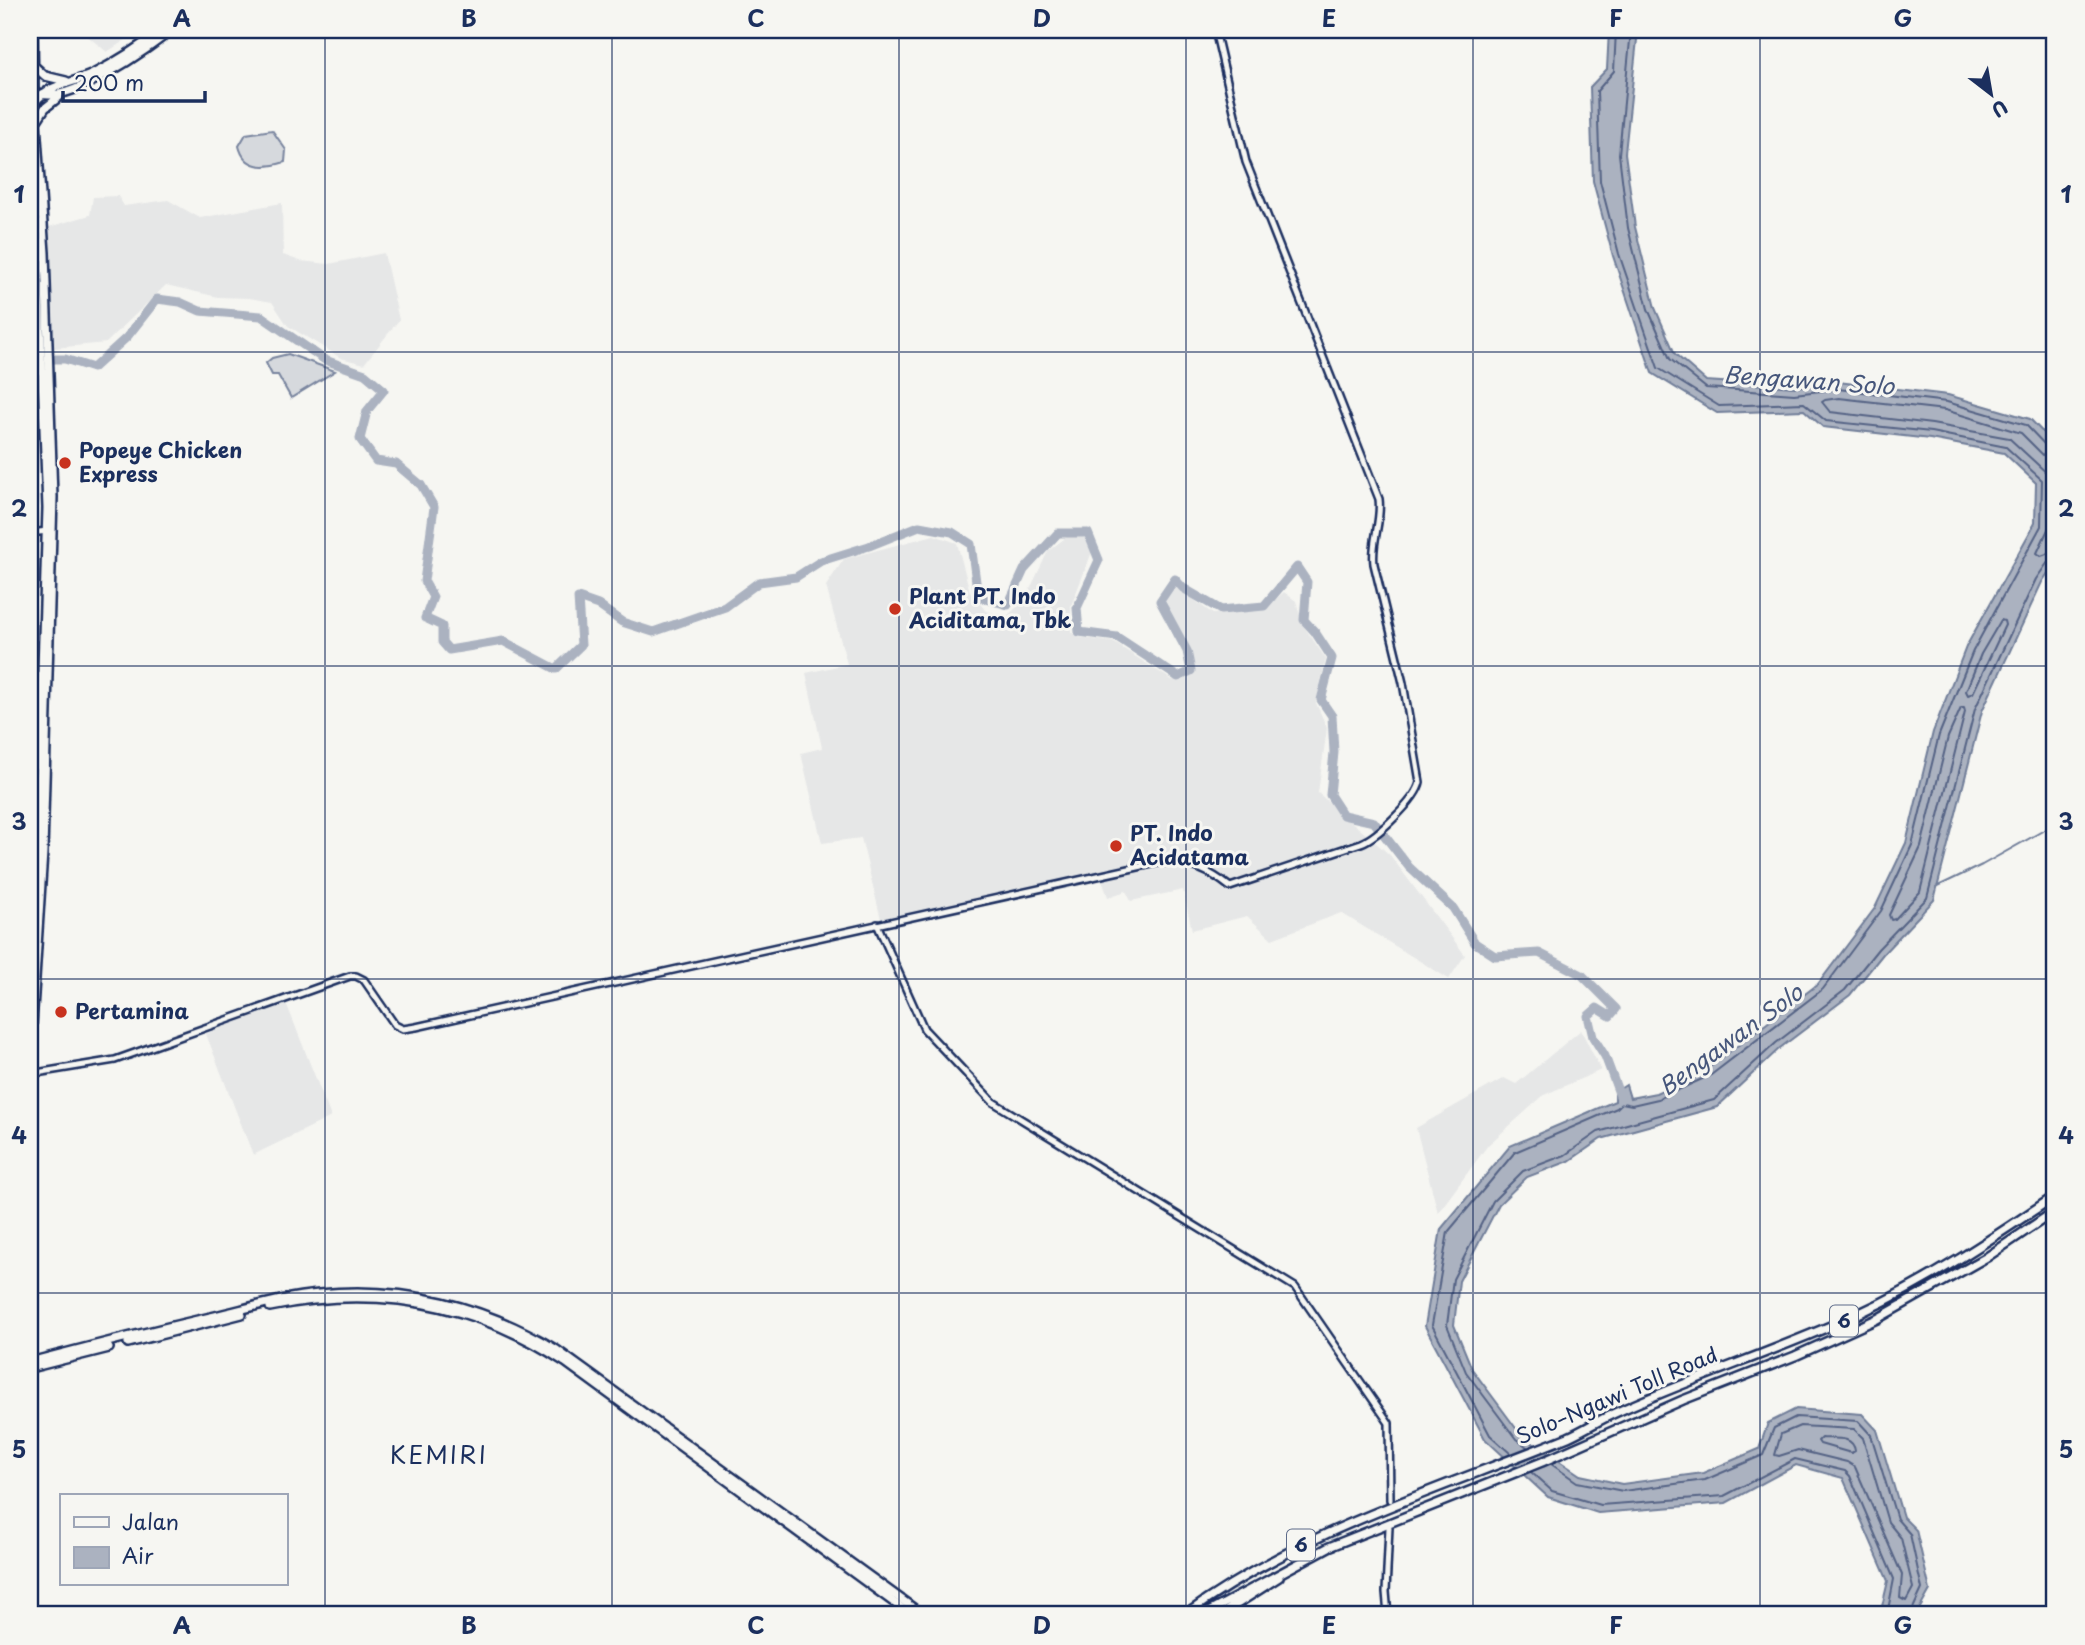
<svg xmlns="http://www.w3.org/2000/svg" width="2085" height="1645" viewBox="0 0 2085 1645" font-family="'Playpen Sans',sans-serif">
	<style>
		.built { fill: #e6e7e7 }
		.green { fill: #d6d9dd; stroke: #78849e; stroke-width: 2 }
		.water { fill: #abb2c0; stroke: #717e99; stroke-width: 2 }
		.lines { fill: none; stroke-linecap: round; stroke-linejoin: round }
		.shore { stroke: #556385; stroke-width: 2 }
		.stream { stroke: #717e99; stroke-width: 2 }
		.river { stroke: #abb2c0; stroke-width: 9 }
		.tertiary-casing { stroke: #1b2f5e; stroke-width: 10 }
		.trunk-casing { stroke: #1b2f5e; stroke-width: 12 }
		.motorway-casing { stroke: #1b2f5e; stroke-width: 12 }
		.tertiary { stroke: #f6f6f2; stroke-width: 5 }
		.trunk { stroke: #f6f6f2; stroke-width: 7 }
		.motorway { stroke: #f6f6f2; stroke-width: 7 }
		.grid { fill: none; stroke: #1b2f5e; stroke-width: 2; stroke-opacity: 0.55 }
		.poi-dot { fill: #c8321e; stroke: #f6f6f2; stroke-width: 2.5 }
		.labels { text-anchor: middle; stroke-width: 6; stroke-linejoin: round; paint-order: stroke }
		.shield { fill: #f6f6f2; stroke: #5d6b8a; stroke-width: 2 }
		.shield-label { font-size: 19px; font-weight: bold; fill: #1b2f5e }
		.poi-label { font-size: 21px; font-weight: bold; fill: #1b2f5e; stroke: #f6f6f2; text-anchor: start }
		.street-label { font-size: 21px; fill: #1b2f5e; stroke: #f6f6f2 }
		.water-label { font-size: 23px; font-style: italic; fill: #46567b; stroke: #f6f6f2 }
		.quarter-label { font-size: 24px; letter-spacing: 2px; fill: #1b2f5e; stroke: #f6f6f2 }
		.neatline { fill: none; stroke: #1b2f5e; stroke-width: 2.5 }
		.grid-label { font-size: 23px; text-anchor: middle; font-weight: bold; fill: #1b2f5e }
	</style>
	<rect width="100%" height="100%" fill="#f6f6f2"/>
	<filter id="ink" filterUnits="userSpaceOnUse"><feTurbulence type="fractalNoise" baseFrequency=".0143" numOctaves="2"/><feDisplacementMap in="SourceGraphic" scale="14" xChannelSelector="R" yChannelSelector="G"/><feConvolveMatrix kernelMatrix="1 2 1 2 8 2 1 2 1" color-interpolation-filters="sRGB"/></filter>
	<g filter="url(#ink)">
		<path class="built" d="M80,30H141L107,52Z
			M118,196L124,206L168,200L200,218L282,203L283,255L300,261L329,264L384,253L399,320L364,364L341,358L288,326L272,302L249,298L218,297L166,285L106,343L54,348L42,229L90,215L93,197Z
			M934,535L957,543L970,592L986,611L1007,616L1025,600L1048,551L1068,536L1087,538L1092,552L1071,606V632L1078,637L1113,642L1172,680L1196,671L1165,599L1174,585L1213,614L1265,608L1284,592L1296,601L1303,625L1326,659L1316,703L1327,728L1318,793L1390,855L1465,955L1449,979L1341,913L1272,939L1247,916L1192,930L1183,890L1131,901L1126,891L1108,897L1100,875L881,919L861,838L822,843L801,753L822,748L806,673L847,664L826,586L844,559Z
			M285,1000L331,1117L253,1155L206,1034Z
			M1581,1030L1601,1070L1544,1095L1488,1145L1438,1213L1416,1128L1504,1078L1516,1084Z"/>
		<path class="green" d="M272,130L286,150L285,162C266,168 245,170 239,146L246,134Z
			M288,354L335,371L291,398L278,375H272L266,363L272,358Z"/>
		<path class="water" d="M1609,30H1638L1625,153L1635,227L1655,308L1675,354L1706,381L1795,387L1838,382L1948,395L2030,419L2054,444L2055,449V563L2042,582L1982,711L1934,900L1883,954L1850,995L1780,1048L1717,1107L1601,1139L1569,1161L1527,1177L1499,1204L1459,1281L1454,1325L1472,1369L1521,1435L1580,1475L1622,1484L1703,1473L1759,1449L1768,1423L1796,1409L1862,1414L1877,1430L1903,1517L1916,1530L1930,1590L1916,1615H1880L1888,1581L1843,1478L1796,1465L1726,1503L1598,1513L1548,1497L1485,1439L1425,1326L1441,1229L1510,1146L1615,1101V1092L1626,1085L1630,1098L1656,1093L1706,1070L1818,984L1875,908L1906,843L1933,732L1966,647L2035,523L2036,483L2004,453L1930,439L1823,427L1804,410L1717,413L1652,373L1613,256L1593,181L1590,87L1607,69Z"/>
		<g class="lines">
			<path class="shore" d="M1631,30L1619,154L1628,228L1648,309L1670,359L1706,388L1794,394L1838,389L1947,402L2026,425L2048,448L2055,450
				M2055,459L2043,455L2021,433L1945,410L1839,398L1825,400L1822,402L1830,412L1932,424L2009,438L2050,476V525L2037,553L2041,556L2055,551
				M2001,620L2004,621L2005,625L1973,693L1968,695L1966,691L1981,654Z
				M1961,708H1964L1965,712L1920,892L1895,919L1891,920L1889,915L1921,847L1948,737Z
				M1800,1426L1854,1429L1863,1438L1888,1522L1901,1538L1913,1588L1906,1601L1900,1598L1902,1575L1855,1467L1847,1462L1798,1450L1779,1456L1775,1455L1781,1434Z
				M1821,1438C1834,1439 1853,1435 1855,1451L1851,1453L1820,1444L1818,1441Z
				M1527,1447L1516,1439L1466,1372L1447,1325L1453,1279L1493,1201L1523,1171L1565,1155L1598,1132L1714,1100L1776,1043L1845,990L1878,949L1927,898L1975,709L2036,579L2048,562L2055,560
				M1511,1454L1490,1435L1432,1325L1448,1232L1515,1152L1617,1108L1622,1103L1632,1105L1658,1099L1711,1075L1823,989L1881,911L1912,845L1939,735L1973,651L2041,526L2042,480L2006,447L1931,432L1826,421L1804,403L1719,406L1658,368L1619,254L1600,181L1597,91L1614,71L1616,30
				M1551,1464L1577,1482L1623,1491L1705,1480L1763,1455L1774,1428L1796,1417L1858,1421L1871,1435L1897,1519L1910,1534L1922,1589L1910,1615
				M1531,1472L1552,1491L1600,1505L1724,1496L1795,1459L1845,1471L1850,1476L1894,1579L1887,1615"/>
			<path class="stream" d="M1936,887L1982,865L2055,824"/>
			<path class="river" d="M30,359H65L93,368L127,337L157,299L180,302L200,311L261,316L325,360L365,374L384,390L367,411L360,439L376,461L396,464L421,485L434,507L424,581L433,597L425,618L442,626V642L449,650L503,641L556,669L581,645L578,598L598,605L622,622L653,632L725,607L759,582L796,577L821,561L869,546L919,526L952,532L971,544L978,597L1008,605L1024,570L1058,533H1088L1099,560L1077,608L1079,632L1117,637L1178,677L1191,671L1187,651L1160,601L1175,579L1183,588L1221,610L1264,606L1297,567L1307,582L1304,620L1315,632L1332,658L1321,700L1332,716L1334,752L1330,795L1343,815L1374,822L1409,867L1453,908L1475,943L1495,956L1539,953L1582,975L1616,1009L1610,1016L1597,1008L1588,1016L1593,1037L1605,1056L1621,1099"/>
			<g class="tertiary-casing">
				<path id="tertiary" d="M30,533L48,531
					M877,924L924,1029L993,1102L1295,1287L1389,1423L1390,1500
					M30,1074L115,1060L350,976H356L364,980L395,1025L403,1029L416,1027L1156,863C1184,859 1209,870 1230,887L1361,843C1377,837 1417,799 1420,782L1403,683L1374,564C1371,542 1382,521 1379,499L1246,162L1215,30
					M236,1615L295,1610L299,1615
					M1388,1615L1386,1592L1389,1527"/>
			</g>
			<g class="trunk-casing">
				<path id="trunk" d="M33,65L45,76L66,81
					M42,94C70,103 149,49 171,30
					M30,109C46,83 66,86 91,75C115,63 140,47 161,30
					M36,122L45,108L59,97
					M30,129L37,242L47,508L36,861L30,947
					M30,1057L43,852L53,497L45,253L34,94L33,30"/>
			</g>
			<g class="motorway-casing">
				<path id="motorway" d="M270,1307C376,1285 474,1302 565,1362L911,1615
					M128,1343L242,1314
					M30,1362C91,1346 153,1330 215,1316C249,1308 284,1297 319,1294C403,1285 485,1306 557,1350L923,1615
					M30,1368L109,1348
					M1185,1615C1300,1531 1438,1490 1568,1437C1584,1430 1599,1420 1615,1413C1696,1376 1780,1350 1860,1313C1929,1281 1993,1238 2055,1196
					M1203,1615L1329,1547L1542,1462L1683,1400L1795,1356L1877,1319L1987,1257L2055,1211
					M1220,1615L1279,1577"/>
			</g>
			<use href="#tertiary" class="tertiary"/>
			<use href="#trunk" class="trunk"/>
			<use href="#motorway" class="motorway"/>
		</g>
	</g>
	<path class="grid" d="M325,30V1615M612,30V1615M899,30V1615M1186,30V1615M1473,30V1615M1760,30V1615M30,352H2055M30,666H2055M30,979H2055M30,1293H2055"/>
	<g class="poi-dot">
		<circle cx="65" cy="463" r="7"/>
		<circle cx="895" cy="609" r="7"/>
		<circle cx="1116" cy="846" r="7"/>
		<circle cx="61" cy="1012" r="7"/>
	</g>
	<g class="labels">
		<g class="shield">
			<rect x="1830" y="1305.5" width="28" height="31" rx="5"/>
			<rect x="1287" y="1529.5" width="28" height="31" rx="5"/>
		</g>
		<g class="shield-label">
			<text x="1844" y="1328">6</text>
			<text x="1301" y="1552">6</text>
		</g>
		<g class="poi-label">
			<text x="79" y="458">Popeye Chicken<tspan x="79" dy="24">Express</tspan></text>
			<text x="909" y="604">Plant PT. Indo<tspan x="909" dy="24">Aciditama, Tbk</tspan></text>
			<text x="1130" y="841">PT. Indo<tspan x="1130" dy="24">Acidatama</tspan></text>
			<text x="75" y="1019">Pertamina</text>
		</g>
		<g class="street-label">
			<text transform="translate(1617 1396) rotate(-23)" y="7">Solo–Ngawi Toll Road</text>
		</g>
		<g class="water-label">
			<text transform="translate(1809 381) rotate(4)" y="8">Bengawan Solo</text>
			<text transform="translate(1731 1040) rotate(-36)" y="8">Bengawan Solo</text>
		</g>
		<g class="quarter-label">
			<text x="439" y="1464">KEMIRI</text>
		</g>
	</g>
	<rect width="2085" height="1645" fill="none" stroke="#f6f6f2" stroke-width="77"/>
	<rect x="60" y="1494" width="228" height="91" fill="#f6f6f2" stroke="#9ea6b7" stroke-width="2"/>
	<rect x="74" y="1517" width="35" height="10" fill="#f6f6f2" stroke="#9ea6b7" stroke-width="2"/>
	<text x="122" y="1530" font-size="21" fill="#1b2f5e">Jalan</text>
	<rect x="74" y="1547" width="35" height="21" fill="#abb2c0" stroke="#9ea6b7" stroke-width="2"/>
	<text x="122" y="1564" font-size="21" fill="#1b2f5e">Air</text>
	<g transform="translate(1991 94) rotate(149)" stroke="#f6f6f2" stroke-width="5" paint-order="stroke">
	<path d="M0-5L12 26L0 18L-12 26Z" fill="#1b2f5e"/>
	<text y="-10" font-size="19" font-weight="bold" text-anchor="middle" fill="#1b2f5e">U</text>
	</g>
	<path d="M63 91v10h142v-10" fill="none" stroke="#1b2f5e" stroke-width="3.5"/>
	<text x="74" y="91" font-size="21" fill="#1b2f5e" stroke="#f6f6f2" stroke-width="5" paint-order="stroke">200 m</text>
	<rect x="38" y="38" width="2008" height="1568" class="neatline"/>
	<g class="grid-label">
		<text x="182" y="27">A</text>
		<text x="469" y="27">B</text>
		<text x="756" y="27">C</text>
		<text x="1042" y="27">D</text>
		<text x="1329" y="27">E</text>
		<text x="1616" y="27">F</text>
		<text x="1903" y="27">G</text>
		<text x="19" y="203">1</text>
		<text x="2066" y="203">1</text>
		<text x="19" y="517">2</text>
		<text x="2066" y="517">2</text>
		<text x="19" y="830">3</text>
		<text x="2066" y="830">3</text>
		<text x="19" y="1144">4</text>
		<text x="2066" y="1144">4</text>
		<text x="19" y="1458">5</text>
		<text x="2066" y="1458">5</text>
		<text x="182" y="1634">A</text>
		<text x="469" y="1634">B</text>
		<text x="756" y="1634">C</text>
		<text x="1042" y="1634">D</text>
		<text x="1329" y="1634">E</text>
		<text x="1616" y="1634">F</text>
		<text x="1903" y="1634">G</text>
	</g>
</svg>
